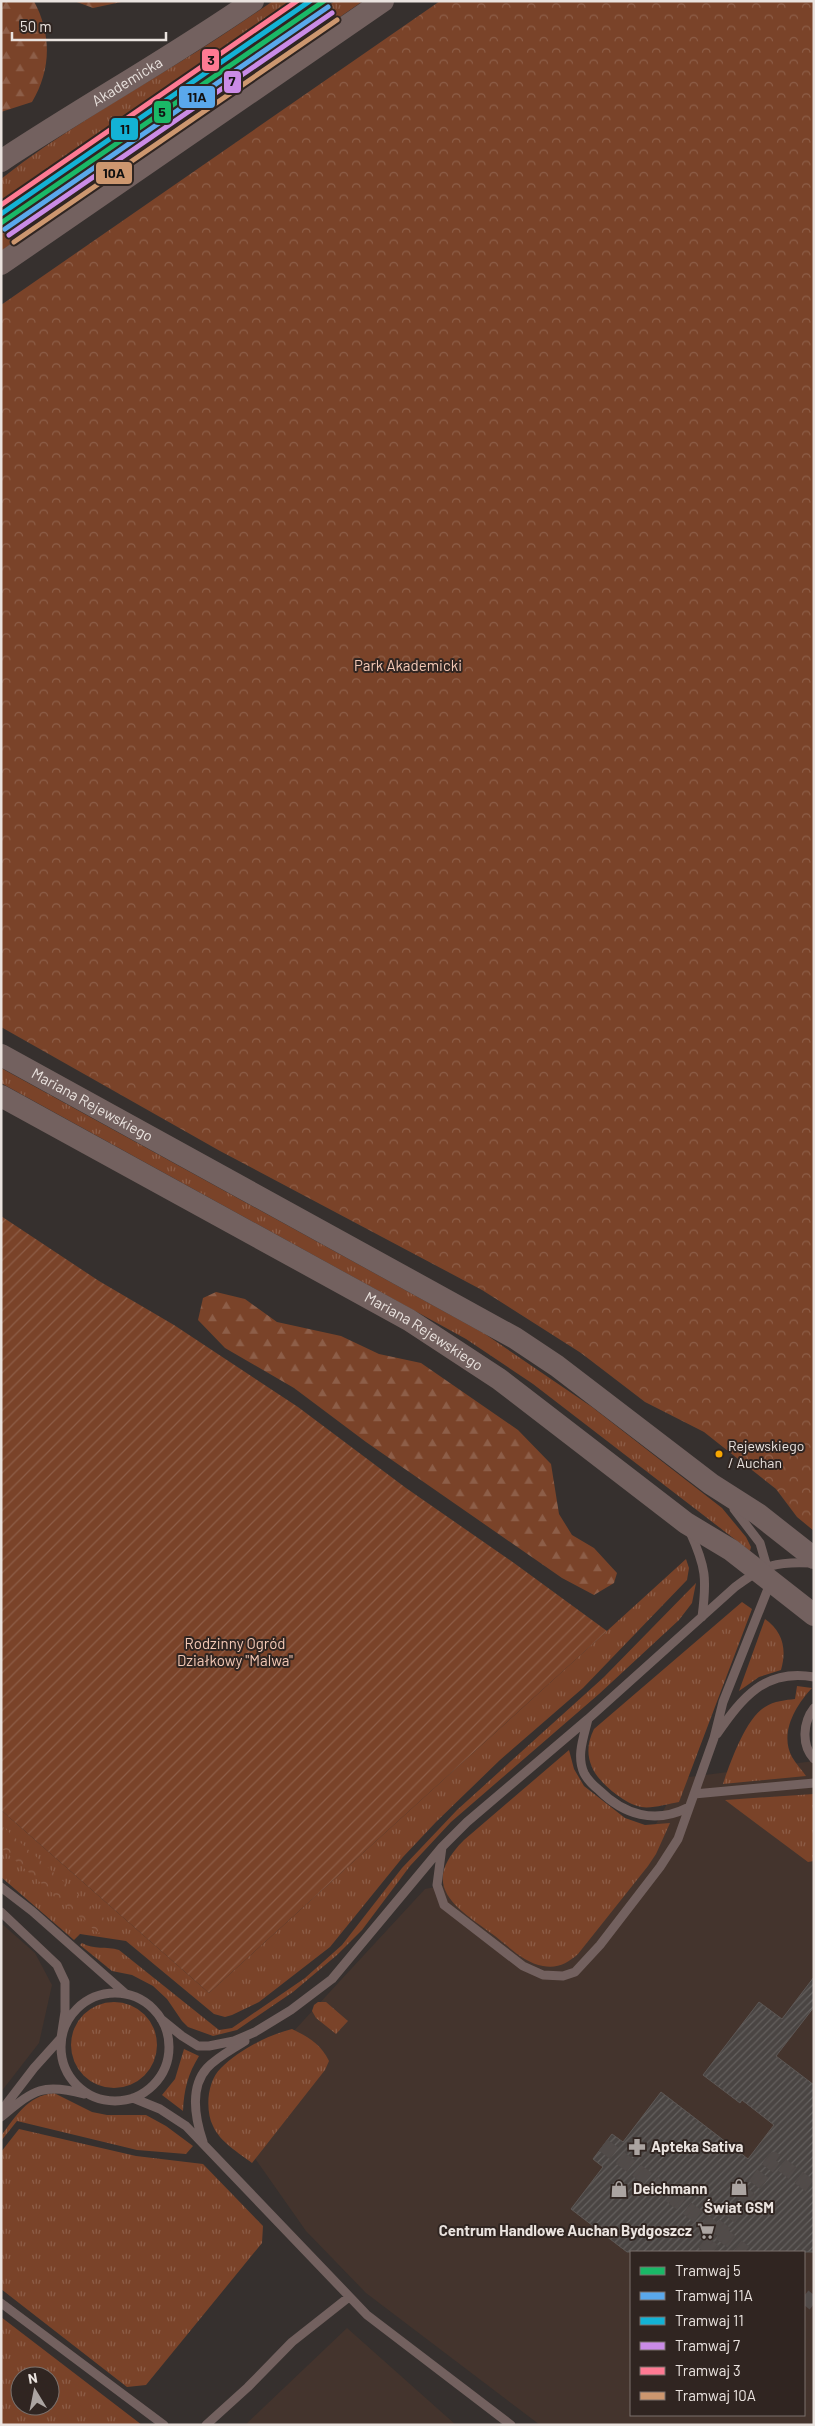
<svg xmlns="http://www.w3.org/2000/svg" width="815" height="2426" viewBox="0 0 815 2426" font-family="Barlow,sans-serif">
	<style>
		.built { fill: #44342d; fill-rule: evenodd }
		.grass { fill: url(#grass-tufts); fill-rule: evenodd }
		.forest { fill: url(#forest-firs) }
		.park { fill: url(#park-crowns) }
		.garden { fill: url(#garden-furrows) }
		.building { fill: url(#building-hatch); stroke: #5d5856 }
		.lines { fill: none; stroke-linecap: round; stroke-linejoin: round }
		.pedestrian-tunnel { stroke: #514b49; stroke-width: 14; stroke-dasharray: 14 7; stroke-linecap: butt }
		.service { stroke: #73615f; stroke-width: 9 }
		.tertiary { stroke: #73615f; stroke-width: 22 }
		.tram-1-casing { stroke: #302521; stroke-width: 9 }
		.tram-2-casing { stroke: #302521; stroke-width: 9 }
		.tram-3-casing { stroke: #302521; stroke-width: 9 }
		.tram-4-casing { stroke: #302521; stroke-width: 9 }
		.tram-5-casing { stroke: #302521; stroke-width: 9 }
		.tram-6-casing { stroke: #302521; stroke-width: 9 }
		.tram-1 { stroke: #1ab867; stroke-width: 5 }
		.tram-2 { stroke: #5aa8eb; stroke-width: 5 }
		.tram-3 { stroke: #13b2d5; stroke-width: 5 }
		.tram-4 { stroke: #ca8be6; stroke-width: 5 }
		.tram-5 { stroke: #fe7a93; stroke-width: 5 }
		.tram-6 { stroke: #cd976f; stroke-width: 5 }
		.bus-dot { fill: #f7a600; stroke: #302521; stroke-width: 2 }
		.labels { text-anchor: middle; stroke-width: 4; stroke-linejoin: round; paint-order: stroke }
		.bus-label { font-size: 14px; fill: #eae3df; stroke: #302521; text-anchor: start }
		.street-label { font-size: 15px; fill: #eae3df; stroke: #302521 }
		.park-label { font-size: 15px; fill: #f4c9b6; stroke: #302521 }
		.poi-label { font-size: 15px; font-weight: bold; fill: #eae3df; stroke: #302521; text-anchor: start }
		.line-badge { stroke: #302521; stroke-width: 2 }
		.pale-badge-label { font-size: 14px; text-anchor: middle; font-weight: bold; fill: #111 }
	</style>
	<defs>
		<pattern id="grass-tufts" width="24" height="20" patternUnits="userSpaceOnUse" patternTransform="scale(1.25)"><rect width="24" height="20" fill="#7a4329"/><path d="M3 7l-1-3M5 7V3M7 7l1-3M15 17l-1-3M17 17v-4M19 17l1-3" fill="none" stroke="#8d5e48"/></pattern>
		<pattern id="forest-firs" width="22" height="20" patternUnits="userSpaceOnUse" patternTransform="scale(1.25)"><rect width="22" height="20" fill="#7a4329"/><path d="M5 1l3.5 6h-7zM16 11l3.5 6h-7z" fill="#8d5e48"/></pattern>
		<pattern id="park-crowns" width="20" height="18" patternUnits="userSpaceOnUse" patternTransform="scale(1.25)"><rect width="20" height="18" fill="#7a4329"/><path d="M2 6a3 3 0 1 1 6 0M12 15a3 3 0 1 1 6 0" fill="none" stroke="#8d5e48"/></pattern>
		<pattern id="garden-furrows" width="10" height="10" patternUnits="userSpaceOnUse" patternTransform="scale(1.25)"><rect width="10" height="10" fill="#7a4329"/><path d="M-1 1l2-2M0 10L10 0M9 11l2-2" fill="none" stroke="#8d5e48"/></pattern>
		<pattern id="building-hatch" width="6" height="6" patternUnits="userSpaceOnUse" patternTransform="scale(1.25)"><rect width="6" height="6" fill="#4a4543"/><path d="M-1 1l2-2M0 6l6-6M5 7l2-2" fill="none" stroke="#64605e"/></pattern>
	</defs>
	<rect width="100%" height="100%" fill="#36302e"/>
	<path class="built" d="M814,1761V2425H540L366,2293L306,2231L233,2127L279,2047L425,1889L644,1846L681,1778ZM631,2252H804V2415H631Z
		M1,1923L35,1953L52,1985L39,2043L1,2092Z
		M347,2328L456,2425H245Z"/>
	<path class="grass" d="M273,1H296L1,203V179C58,134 119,100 180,62C212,43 242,22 273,1Z
		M335,1H363L1,251V231Z
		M1,1068L485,1334L592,1407L722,1508L746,1537L751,1547L750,1551L533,1384L466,1339L1,1083Z
		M686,1559L689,1568L687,1580L583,1688L500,1760L436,1822L403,1857L330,1947L259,2002L232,2015L225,2017L214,2014L126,1941L80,1934L74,1940L1,1877V1810L209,1993Z
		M696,1583L692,1603L679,1620L599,1694L451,1822L410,1866L362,1930L337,1955L293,1992L237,2030L213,2036L188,2027L182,2021L167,1999L153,1986L132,1975L112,1971L80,1945L82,1943C94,1950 106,1946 119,1950L219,2030L232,2028L305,1978L342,1945L402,1868L457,1810L604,1677Z
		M742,1602L752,1609L679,1802C667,1804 652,1809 641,1807C632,1805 624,1800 617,1795C594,1778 580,1757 594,1729Z
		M765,1619C783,1632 787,1649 781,1670L759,1677L739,1691Z
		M797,1686L812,1688C796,1705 779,1733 792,1757C796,1764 802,1770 806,1776L723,1784C730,1763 746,1718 765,1707C774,1701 786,1700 795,1699Z
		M569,1750L574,1769L584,1786L625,1818L645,1825L670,1823L656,1854L648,1866L578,1954C568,1963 557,1969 543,1966C525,1963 509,1947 495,1936C457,1908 417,1887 464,1840Z
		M814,1794V1861L808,1862L725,1800Z
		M318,2002H326L348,2021L336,2034L316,2018L312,2011L314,2005Z
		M71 2045a43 43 0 1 1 86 0a43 43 0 1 1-86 0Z
		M292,2029C308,2037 321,2044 329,2061L325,2070L252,2163C239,2153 220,2142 213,2126C205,2110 207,2081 221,2068C239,2050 268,2035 292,2029Z
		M184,2049L199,2056C188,2074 184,2089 183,2111L162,2095L175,2079Z
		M54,2093L92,2112L107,2115H146L166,2126L193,2146L186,2154L137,2150L17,2121L1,2141V2136C16,2116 27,2096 54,2093Z
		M19,2129L136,2156L203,2164L263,2226L262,2243L146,2385L127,2387L1,2289V2152Z
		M1,2317L142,2425H1ZM20,2376H50V2406H20Z"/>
	<path class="forest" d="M1,1H34C52,35 51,70 32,102L1,112Z
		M74,1H126L93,8Z
		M216,1292L245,1299L277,1322L341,1336L379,1354L421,1363L518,1430L551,1464L559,1514L572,1535L594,1548L617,1573L614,1583L594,1595L562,1578L366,1442L294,1388L225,1348L198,1320L203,1298Z"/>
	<path class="park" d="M440,1H814V1531L797,1517L776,1489L704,1432L645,1402L581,1353L482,1290L220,1151L1,1027V305Z
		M1,1825L115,1928L98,1933L1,1848Z"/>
	<path class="garden" d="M1,1216L99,1281L174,1325L298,1407L406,1488L514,1563L607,1631L209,1993L1,1810Z"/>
	<path class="building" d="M814,1977V2007L776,2056L814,2085V2252H627L571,2209L603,2167L593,2159L612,2134L623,2142L661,2092L748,2159L774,2125L742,2100L740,2103L703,2075L759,2002L782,2019Z"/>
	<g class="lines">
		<path class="pedestrian-tunnel" d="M603,2145L745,2252
			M704,2252L774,2159L814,2189
			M804,2296L814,2304"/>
		<path class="service" d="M690,1532C706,1567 707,1579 702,1617
			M814,1708C803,1722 801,1745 814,1759
			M588,1719C584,1736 576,1756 584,1773C587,1779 594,1786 599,1790C624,1815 655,1824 687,1808
			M717,1734C742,1698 765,1668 814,1677
			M694,1794L814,1783
			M442,1847L437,1885L444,1905L523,1966L543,1975L563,1976L575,1972L600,1945L660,1867L678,1839L714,1738L723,1702L771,1581L760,1543L734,1509
			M1,1887L32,1911L126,1994
			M1,1912L57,1965L65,1982V2012L61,2038L34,2068L1,2111
			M61 2047a54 54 0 1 1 108 0a54 54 0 1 1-108 0Z
			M161,2019L182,2036L198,2046H209L234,2041L255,2032L291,2010L332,1979L442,1847L467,1822L588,1719L735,1587C764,1565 776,1561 812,1563
			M133,2098L160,2109L186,2126L367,2315L511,2425
			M1,2117C33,2091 41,2082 84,2094
			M203,2142C195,2118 189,2088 207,2068C217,2057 233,2049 245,2041
			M1,2303L164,2425
			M206,2425L248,2387L292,2342L349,2297"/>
		<g class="tertiary">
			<path id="s1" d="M1,161C84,106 171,58 253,1"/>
			<path d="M1,264L383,1"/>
			<path id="s2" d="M1,1055L515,1338L557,1366L711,1484L758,1514L814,1558"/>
			<path id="s3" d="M1,1096L409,1320L499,1379L686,1523L731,1550L814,1615"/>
		</g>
		<g class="tram-1-casing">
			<path id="tram-1" d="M1,223L324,1"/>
		</g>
		<g class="tram-2-casing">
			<path id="tram-2" d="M5,229L328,7"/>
		</g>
		<g class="tram-3-casing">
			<path id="tram-3" d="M1,214L310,1"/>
		</g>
		<g class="tram-4-casing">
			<path id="tram-4" d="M9,235L332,13"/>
		</g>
		<g class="tram-5-casing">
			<path id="tram-5" d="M1,205L297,1"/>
		</g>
		<g class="tram-6-casing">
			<path id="tram-6" d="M14,242L337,20"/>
		</g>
		<use href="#tram-1" class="tram-1"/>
		<use href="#tram-2" class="tram-2"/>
		<use href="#tram-3" class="tram-3"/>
		<use href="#tram-4" class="tram-4"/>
		<use href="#tram-5" class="tram-5"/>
		<use href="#tram-6" class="tram-6"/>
	</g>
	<defs>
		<g id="pharmacy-bare" transform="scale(1.35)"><path d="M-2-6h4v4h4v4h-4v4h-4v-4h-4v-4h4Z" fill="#aba4a1" stroke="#302521" stroke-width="2.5" paint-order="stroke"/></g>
		<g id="shop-bare" transform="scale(1.35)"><path d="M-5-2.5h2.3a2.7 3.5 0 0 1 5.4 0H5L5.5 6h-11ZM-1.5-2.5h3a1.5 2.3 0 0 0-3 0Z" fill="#aba4a1" stroke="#302521" stroke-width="2.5" paint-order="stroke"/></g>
		<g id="supermarket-bare" transform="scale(1.35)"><path d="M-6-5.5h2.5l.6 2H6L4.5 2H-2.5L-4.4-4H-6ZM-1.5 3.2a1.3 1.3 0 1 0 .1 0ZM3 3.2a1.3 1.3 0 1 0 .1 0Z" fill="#aba4a1" stroke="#302521" stroke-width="2.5" paint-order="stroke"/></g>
	</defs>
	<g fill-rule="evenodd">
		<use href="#pharmacy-bare" x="637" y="2147"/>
		<use href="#shop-bare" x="739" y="2187"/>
		<use href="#shop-bare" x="619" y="2189"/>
		<use href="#supermarket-bare" x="706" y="2231"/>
	</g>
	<circle class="bus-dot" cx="719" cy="1454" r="4.5"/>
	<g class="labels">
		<g class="bus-label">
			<text x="728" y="1451">Rejewskiego<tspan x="728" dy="17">/ Auchan</tspan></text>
		</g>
		<g class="street-label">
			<text dy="5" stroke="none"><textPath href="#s1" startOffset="149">Akademicka</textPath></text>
			<text dy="5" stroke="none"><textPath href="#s2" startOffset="104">Mariana Rejewskiego</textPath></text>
			<text dy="5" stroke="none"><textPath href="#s3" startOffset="484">Mariana Rejewskiego</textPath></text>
		</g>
		<g class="park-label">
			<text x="408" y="671">Park Akademicki</text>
			<text x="235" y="1649">Rodzinny Ogród<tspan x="235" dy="17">Działkowy "Malwa"</tspan></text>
		</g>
		<g class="poi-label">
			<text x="651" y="2152">Apteka Sativa</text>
			<text x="633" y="2194">Deichmann</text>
			<text x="739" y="2213" text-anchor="middle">Świat GSM</text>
			<text x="692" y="2236" text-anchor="end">Centrum Handlowe Auchan Bydgoszcz</text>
		</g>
	</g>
	<g class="line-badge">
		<rect x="201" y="48" width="19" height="24" rx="5" fill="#fe7a93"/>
		<rect x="223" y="70" width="19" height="24" rx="5" fill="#ca8be6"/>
		<rect x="178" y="85" width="38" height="24" rx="5" fill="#5aa8eb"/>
		<rect x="153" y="100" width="19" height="24" rx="5" fill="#1ab867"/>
		<rect x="110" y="117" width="29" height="24" rx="5" fill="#13b2d5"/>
		<rect x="95" y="161" width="38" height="24" rx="5" fill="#cd976f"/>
	</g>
	<g class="pale-badge-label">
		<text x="211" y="65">3</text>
		<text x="232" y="86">7</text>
		<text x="197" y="102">11A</text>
		<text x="162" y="117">5</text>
		<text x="125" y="134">11</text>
		<text x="114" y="178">10A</text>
	</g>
	<rect width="815" height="2426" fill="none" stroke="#eae3df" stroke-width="5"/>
	<rect x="630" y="2251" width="175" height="165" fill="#302521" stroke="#7a716d"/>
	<rect x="640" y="2267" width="25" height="8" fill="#1ab867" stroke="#7a716d"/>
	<text x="675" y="2276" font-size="15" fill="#eae3df">Tramwaj 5</text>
	<rect x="640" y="2292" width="25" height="8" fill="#5aa8eb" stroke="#7a716d"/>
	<text x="675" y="2301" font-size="15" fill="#eae3df">Tramwaj 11A</text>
	<rect x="640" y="2317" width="25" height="8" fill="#13b2d5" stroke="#7a716d"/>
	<text x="675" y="2326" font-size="15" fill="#eae3df">Tramwaj 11</text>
	<rect x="640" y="2342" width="25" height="8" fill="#ca8be6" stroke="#7a716d"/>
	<text x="675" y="2351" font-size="15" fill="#eae3df">Tramwaj 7</text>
	<rect x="640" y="2367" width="25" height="8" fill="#fe7a93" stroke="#7a716d"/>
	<text x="675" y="2376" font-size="15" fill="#eae3df">Tramwaj 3</text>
	<rect x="640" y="2392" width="25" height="8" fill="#cd976f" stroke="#7a716d"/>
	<text x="675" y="2401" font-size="15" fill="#eae3df">Tramwaj 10A</text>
	<g transform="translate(35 2391) rotate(350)"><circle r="24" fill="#302521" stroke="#7a716d"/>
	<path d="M0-4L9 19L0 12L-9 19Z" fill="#aba4a1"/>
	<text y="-8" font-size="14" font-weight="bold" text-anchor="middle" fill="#eae3df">N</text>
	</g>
	<path d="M12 32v8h154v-8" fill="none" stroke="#eae3df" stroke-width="2.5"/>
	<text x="20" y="32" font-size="15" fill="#eae3df" stroke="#302521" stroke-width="4" paint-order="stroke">50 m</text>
</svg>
